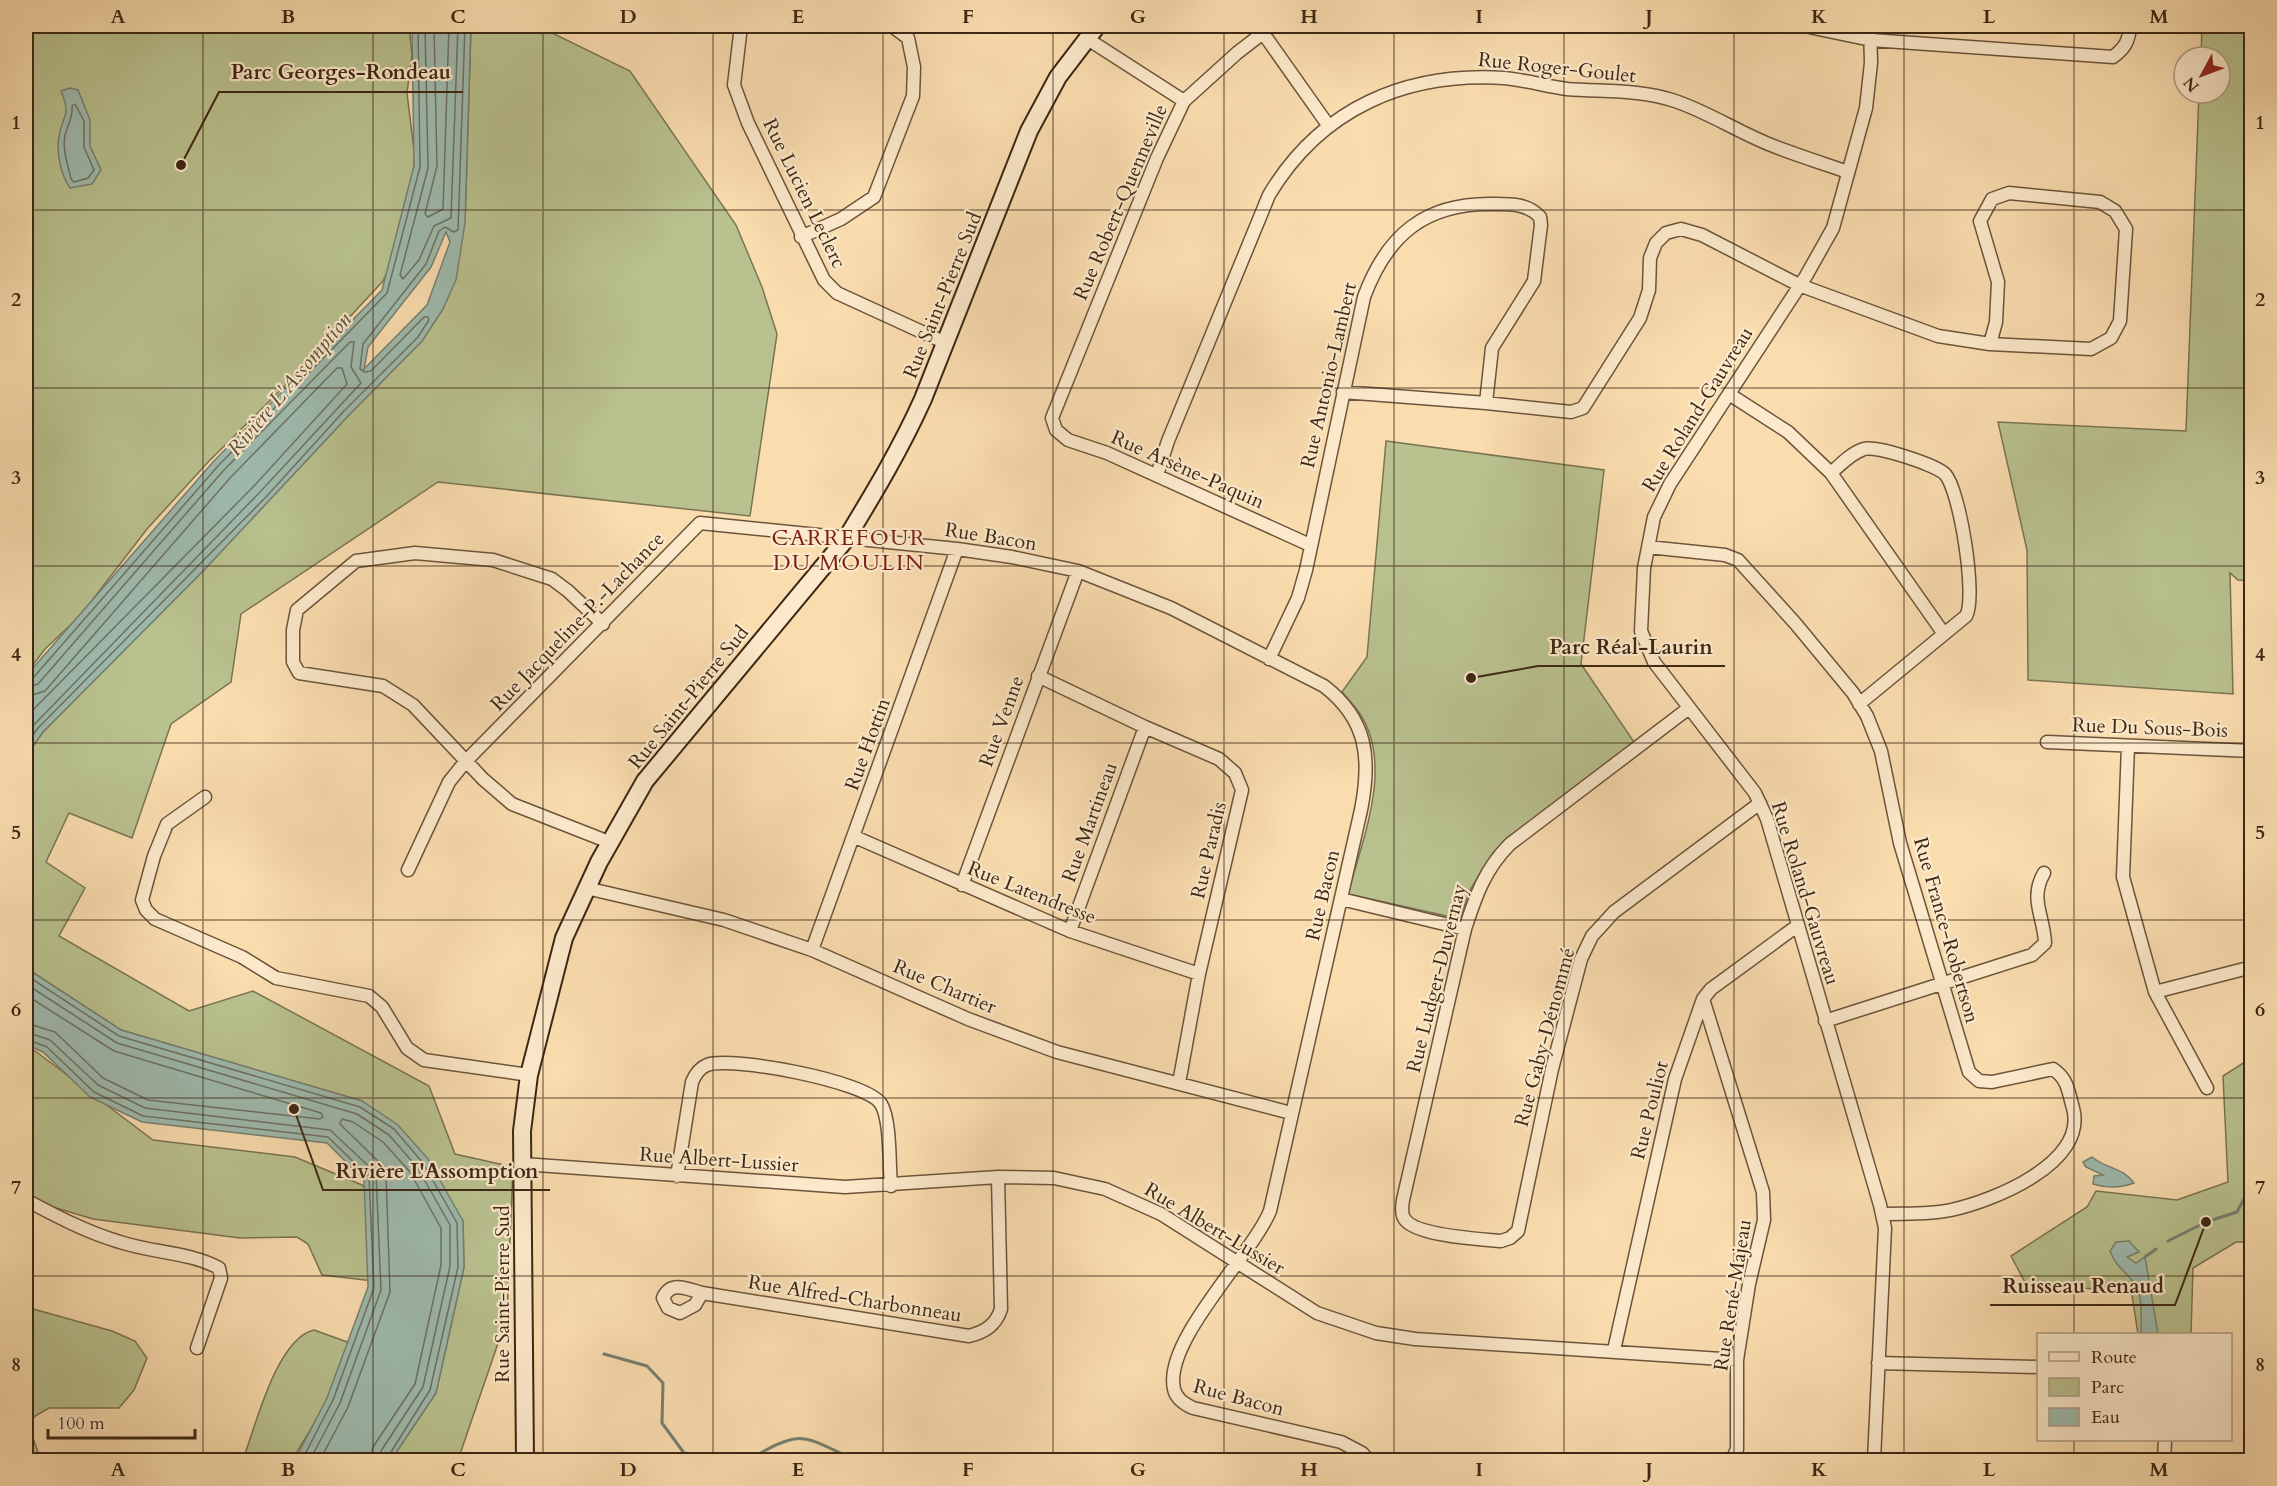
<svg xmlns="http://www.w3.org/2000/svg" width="2277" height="1486" viewBox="0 0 2277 1486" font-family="Cardo,serif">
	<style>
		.green { fill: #b9c28f; stroke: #7a7452; stroke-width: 1.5 }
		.water { fill: #9ebbaf; stroke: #778071; stroke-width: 1.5; fill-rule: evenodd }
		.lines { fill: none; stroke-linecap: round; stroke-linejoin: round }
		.shore { stroke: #6d7162; stroke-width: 1.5 }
		.stream { stroke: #778071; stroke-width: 3 }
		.street-casing { stroke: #6c543b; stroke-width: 15 }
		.secondary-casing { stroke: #3c2714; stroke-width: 20 }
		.street { stroke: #fce9cb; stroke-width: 12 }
		.secondary { stroke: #fce9cb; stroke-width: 16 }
		.grid { fill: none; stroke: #3c2714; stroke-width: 1.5; stroke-opacity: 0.55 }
		.labels { text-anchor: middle; stroke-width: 4.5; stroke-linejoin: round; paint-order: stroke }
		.street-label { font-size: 20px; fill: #3c2714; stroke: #fce9cb }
		.water-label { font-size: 21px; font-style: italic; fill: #544c3b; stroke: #fce9cb }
		.quarter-label { font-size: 22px; letter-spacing: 1.5px; fill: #7a1f14; stroke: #fce9cb }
		.leader { fill: none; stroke: #3c2714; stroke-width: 2 }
		.callout-dot { fill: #3c2714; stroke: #fce9cb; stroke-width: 2 }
		.callout-label { font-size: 21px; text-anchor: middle; font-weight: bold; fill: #3c2714; stroke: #fce9cb; stroke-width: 4.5; stroke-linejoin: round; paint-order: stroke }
		.neatline { fill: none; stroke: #3c2714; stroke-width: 2 }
		.grid-label { font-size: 20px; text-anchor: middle; font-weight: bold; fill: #3c2714 }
	</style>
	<rect width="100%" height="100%" fill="#faddaf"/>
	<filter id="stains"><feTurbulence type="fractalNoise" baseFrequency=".00333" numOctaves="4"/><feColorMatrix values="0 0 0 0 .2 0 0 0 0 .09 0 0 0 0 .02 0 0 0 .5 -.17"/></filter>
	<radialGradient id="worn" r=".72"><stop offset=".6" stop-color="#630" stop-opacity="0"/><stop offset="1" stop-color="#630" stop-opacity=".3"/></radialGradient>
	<path class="green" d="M26,26H409L412,55L407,93L415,158L403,238L383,281L295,376L210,460L147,529L80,616L45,649L26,674Z
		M471,26H546L550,32L630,71L736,225L762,287L777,334L750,516L438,482L241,614L231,682L171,724L132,838L69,813L46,862L85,888L59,936L189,1011L253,991L429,1086L455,1154L513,1167L507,1317L458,1460H391L436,1393L464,1267L463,1221L362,1101L121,1030L26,968V756L43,732L204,570L349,415L422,341L443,309L465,223Z
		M2202,26H2252V581L2238,580L2230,573L2233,694L2028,680L2027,550L1998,422L2186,431L2199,93H2220V57H2201Z
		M1386,441L1604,470L1581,664L1634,742L1516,832L1493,853L1470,890L1460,919L1348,894C1362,840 1394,766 1360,714C1355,706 1348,699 1342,692L1367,657Z
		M26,1044L153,1140L295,1157L362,1185L380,1205L373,1281L322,1275L308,1244L297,1237L240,1238L93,1219L26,1199Z
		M2251,1058V1242H2236L2193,1268L2191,1334H2138L2131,1289L2028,1288L2011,1256L2087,1207L2096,1191L2177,1200L2228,1182L2223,1076Z
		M26,1307L112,1331L135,1341L147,1358L134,1390L119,1408H49L35,1416L28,1425L41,1460H26Z
		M314,1330L350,1343L325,1406L292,1460H243C255,1427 277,1338 314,1330Z"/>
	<path class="water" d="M412,26H471L465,223L456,280L443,309L422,341L349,415L204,570L43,732L26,756V678L33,668L213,462L382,290L414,166ZM446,232L450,242L427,305L364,369L368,347L431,267Z
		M70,88L78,90L90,120V146L101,170L92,184L70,188C61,175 56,153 59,137C62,114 72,117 61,91Z
		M26,968L121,1030L362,1101L398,1125L428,1159L463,1221L464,1267L436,1393L391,1460H295L327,1398L368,1287L364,1180L327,1143L142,1122L90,1097L43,1052L26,1044Z
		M2092,1157C2108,1170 2121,1166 2134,1183C2121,1188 2106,1188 2093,1184L2094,1176L2103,1175L2086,1167L2083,1162Z
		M2129,1241L2139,1252L2127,1257L2136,1263L2145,1257L2158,1334L2141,1333C2141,1313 2144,1293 2130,1278C2121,1268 2115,1264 2110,1251L2116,1242Z"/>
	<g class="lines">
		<path class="shore" d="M425,26L428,168L400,275L403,279L419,260L434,226L451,218L458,26
			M434,26L437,166L425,214L428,217L443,209L449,26
			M75,104L84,121V147L94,170L88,178L74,182L71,179C68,165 62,150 65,135C68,124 73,118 72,106Z
			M26,681L33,678L218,466L387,293L420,167L418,26
			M26,688L38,684L223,471L350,342H354L351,367L361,383L260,492L26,733
			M26,697L45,691L230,478L337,368H342L347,384L254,486L26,717
			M26,745L38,728L266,497L344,411L418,337L429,320L428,317H424L371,371L365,372L360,369L363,344L426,264L439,231L445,227L454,232L458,230L465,26
			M26,975L119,1036L360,1107L394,1129L423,1163L457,1223L458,1267L430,1390L386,1460
			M26,984L117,1043L357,1114L389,1135L417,1167L450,1225V1266L423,1387L381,1451L379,1460
			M26,995L114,1051L321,1113L323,1117L320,1119L148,1100L103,1078L55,1032L26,1023
			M26,1032L50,1040L98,1085L145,1108L330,1130L376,1173L381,1290L340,1403L310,1460
			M26,1039L47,1047L94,1092L143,1116L328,1137L369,1177L374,1288L333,1400L302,1460
			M320,1460L348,1407L390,1292L386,1174L381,1164L340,1124L342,1119L353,1122L383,1142L410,1172L441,1228V1265L415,1384L373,1447L370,1460"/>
		<path class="stream" d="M2168,1241L2206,1222L2237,1212L2252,1184
			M2145,1257L2156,1249
			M604,1354L647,1366L663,1383L662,1423L684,1453L742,1460
			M748,1460C803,1429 799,1434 855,1460"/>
		<g class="street-casing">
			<path id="street" d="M741,26L734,85L748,123L824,280L837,293L946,343
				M1272,26L1237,53L1184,101L1157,158L1052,418L1056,430L1068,440L1107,453L1310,545
				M1804,26L1871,40L2113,57C2125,48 2129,41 2130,26
				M1870,26L1871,63L1866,108L1833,228L1806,276L1670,484L1654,517L1644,568L1641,631L1654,662L1755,793L1767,819L1880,1205L1885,1228L1874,1460
				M1263,33L1328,125
				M1086,38L1184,101
				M801,237L841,219L874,197L913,96L914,67L908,38L892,26
				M1343,392L1486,403L1571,412L1583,408L1640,318L1649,290L1650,258L1656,243L1666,233L1681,229L1702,235L1799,285L1938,336L1990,344L2091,349L2111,338L2120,321L2126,229L2115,211L2100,202L2009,193L1992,199L1980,221L1998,282L1996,322L1990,344
				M1729,394L1788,432L1831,473L1944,634
				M1831,473C1840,465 1851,453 1864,449C1876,445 1936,465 1945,474C1960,490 1977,598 1966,616L1859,704
				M1157,475L1168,441L1269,195C1321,108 1406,72 1504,78C1525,80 1546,86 1567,89C1603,92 1640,89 1675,101C1708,112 1738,132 1771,145C1796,155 1822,163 1848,172
				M1648,547L1725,555L1738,560L1795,623L1853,693L1867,716L1881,751L1900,843L1969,1072L1979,1081L1992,1082L2053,1069C2068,1079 2068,1091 2073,1108C2088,1163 1993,1201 1951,1210C1929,1215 1904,1213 1882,1214
				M603,624L568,591L552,579L493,560L415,553L356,561L297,610L293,630V662L299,673L383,686L413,705L483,779L512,804L609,842
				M1269,659L1298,598L1306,570L1364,297C1387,235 1425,203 1492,204C1510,204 1527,203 1540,217L1541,225L1534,281L1492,348L1486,403
				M1038,676L1145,727L1219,759L1235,773L1242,790L1199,974L1179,1083
				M1689,708L1510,844C1485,869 1476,895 1465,929L1403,1200C1402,1206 1401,1213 1404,1218C1413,1236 1481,1239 1501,1241L1510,1238L1518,1231L1552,1069L1581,959L1592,936L1614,912L1760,803
				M2047,742L2252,751
				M2128,746L2123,877L2155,992L2207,1088
				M205,797L167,824L154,856L142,900L146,910L155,919L242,957L276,978L369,996L382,1007L407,1048L424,1060L529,1075
				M855,837L1070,931L1199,974
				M408,870L449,782L465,762L700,523L957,549L1012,557L1078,571L1171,608L1324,686C1368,720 1371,759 1361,810L1270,1211C1252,1255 1163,1341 1174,1389C1176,1399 1184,1404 1193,1408L1341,1442L1362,1453L1368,1460
				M962,885L1078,571
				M586,888L724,920L812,950L968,1019L1057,1052L1291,1113
				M1341,899L1465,929
				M1070,931L1145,727
				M812,950L957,549
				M2155,992L2252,967
				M1703,999L1763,1192L1764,1220L1749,1284L1737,1360V1449L1732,1460
				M1825,1021L2032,955L2045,943C2044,916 2029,899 2044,873
				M523,1164L845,1187L998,1177L1054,1178L1105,1189L1161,1214L1317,1313L1376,1333L1415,1339L1737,1360
				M677,1176L692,1082C695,1075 699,1068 707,1065C731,1056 867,1081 881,1104C891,1120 889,1166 891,1186
				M26,1200C56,1216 86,1232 120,1242C153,1253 189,1252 219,1268L221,1278L197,1348
				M702,1293L695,1305L680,1313L668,1308L663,1298C671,1280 687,1289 702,1293L969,1336C985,1332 996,1325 1001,1309L998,1177
				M1614,1350L1675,1079L1703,999L1711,989L1797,926
				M1878,1363L2038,1367
				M2164,1460L2165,1440"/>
		</g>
		<g class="secondary-casing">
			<path id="secondary" d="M525,1460L522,1131L529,1075L564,938L599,862L645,781L846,539C874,493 901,448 923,399L1029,131L1058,77L1097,26"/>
		</g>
		<use href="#street" class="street"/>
		<use href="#secondary" class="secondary"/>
	</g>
	<path class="grid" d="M203,26V1460M373,26V1460M543,26V1460M713,26V1460M883,26V1460M1053,26V1460M1224,26V1460M1394,26V1460M1564,26V1460M1734,26V1460M1904,26V1460M2074,26V1334M26,210H2252M26,388H2252M26,566H2252M26,743H2252M26,920H2252M26,1098H2252M26,1276H2252M2074,1440V1460"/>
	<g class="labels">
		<g class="street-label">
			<text transform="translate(1557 67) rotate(6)" y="7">Rue Roger-Goulet</text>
			<text transform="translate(805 193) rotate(64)" y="7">Rue Lucien Leclerc</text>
			<text transform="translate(1120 202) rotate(-67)" y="7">Rue Robert-Quenneville</text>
			<text transform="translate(942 295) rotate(-68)" y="7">Rue Saint-Pierre Sud</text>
			<text transform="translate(1328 375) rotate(-77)" y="7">Rue Antonio-Lambert</text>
			<text transform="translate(1697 409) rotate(-58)" y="7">Rue Roland-Gauvreau</text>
			<text transform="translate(1188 469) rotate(24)" y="7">Rue Arsène-Paquin</text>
			<text transform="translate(991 536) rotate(9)" y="7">Rue Bacon</text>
			<text transform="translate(577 621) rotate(-46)" y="7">Rue Jacqueline-P.-Lachance</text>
			<text transform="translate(688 697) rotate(-51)" y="7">Rue Saint-Pierre Sud</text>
			<text transform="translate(1001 721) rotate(-70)" y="7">Rue Venne</text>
			<text transform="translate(2150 727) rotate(2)" y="7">Rue Du Sous-Bois</text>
			<text transform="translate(867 744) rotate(-70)" y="7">Rue Hottin</text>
			<text transform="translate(1089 822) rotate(-70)" y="7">Rue Martineau</text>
			<text transform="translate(1208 850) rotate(-77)" y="7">Rue Paradis</text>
			<text transform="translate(1032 892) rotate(22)" y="7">Rue Latendresse</text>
			<text transform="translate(1806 893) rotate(73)" y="7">Rue Roland-Gauvreau</text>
			<text transform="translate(1322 895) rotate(-77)" y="7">Rue Bacon</text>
			<text transform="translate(1947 930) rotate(74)" y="7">Rue France-Robertson</text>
			<text transform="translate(1436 978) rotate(-76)" y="7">Rue Ludger-Duvernay</text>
			<text transform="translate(945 986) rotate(23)" y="7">Rue Chartier</text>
			<text transform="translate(1544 1037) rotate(-75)" y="7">Rue Gaby-Dénommé</text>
			<text transform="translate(1649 1110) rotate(-76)" y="7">Rue Pouliot</text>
			<text transform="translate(719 1159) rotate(4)" y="7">Rue Albert-Lussier</text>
			<text transform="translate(1215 1228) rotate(31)" y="7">Rue Albert-Lussier</text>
			<text transform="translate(502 1294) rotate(-90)" y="7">Rue Saint-Pierre Sud</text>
			<text transform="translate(1732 1295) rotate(-81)" y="7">Rue René-Majeau</text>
			<text transform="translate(855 1298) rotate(9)" y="7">Rue Alfred-Charbonneau</text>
			<text transform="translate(1239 1397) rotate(15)" y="7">Rue Bacon</text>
		</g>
		<g class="water-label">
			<text transform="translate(289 384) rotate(-50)" y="7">Rivière L'Assomption</text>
		</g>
		<g class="quarter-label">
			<text x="849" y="545">CARREFOUR<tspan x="849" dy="25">DU MOULIN</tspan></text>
		</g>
	</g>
	<path class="leader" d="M181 165L219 92H463M1471 678L1538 666H1725M294 1109L323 1190H550M2206 1222L2175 1305H1990"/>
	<g class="callout-dot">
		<circle cx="181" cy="165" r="6"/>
		<circle cx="1471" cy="678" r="6"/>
		<circle cx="294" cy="1109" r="6"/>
		<circle cx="2206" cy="1222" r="6"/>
	</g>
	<g class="callout-label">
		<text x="341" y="79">Parc Georges-Rondeau</text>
		<text x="1631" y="654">Parc Réal-Laurin</text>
		<text x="437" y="1178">Rivière L'Assomption</text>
		<text x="2083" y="1293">Ruisseau Renaud</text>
	</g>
	<rect width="2277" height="1486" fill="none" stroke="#faddaf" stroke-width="66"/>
	<rect x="2037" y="1333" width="195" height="108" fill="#fce9cb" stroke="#af9b82" stroke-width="1.5"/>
	<rect x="2049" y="1352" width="30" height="9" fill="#fce9cb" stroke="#af9b82" stroke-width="1.5"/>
	<text x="2091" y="1363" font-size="18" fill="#3c2714">Route</text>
	<rect x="2049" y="1378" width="30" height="18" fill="#b9c28f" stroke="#af9b82" stroke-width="1.5"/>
	<text x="2091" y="1393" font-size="18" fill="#3c2714">Parc</text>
	<rect x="2049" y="1408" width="30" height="18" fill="#9ebbaf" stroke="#af9b82" stroke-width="1.5"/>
	<text x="2091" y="1423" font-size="18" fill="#3c2714">Eau</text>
	<g transform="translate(2202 75) rotate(229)"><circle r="28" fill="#fce9cb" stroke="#af9b82" stroke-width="1.5"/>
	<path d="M0-4.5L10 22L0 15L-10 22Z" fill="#8f2418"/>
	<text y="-9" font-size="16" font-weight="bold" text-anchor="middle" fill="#3c2714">N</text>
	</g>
	<path d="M48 1429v9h147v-9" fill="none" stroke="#3c2714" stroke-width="3"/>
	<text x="57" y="1429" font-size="18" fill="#3c2714" stroke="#fce9cb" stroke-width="4.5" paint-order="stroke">100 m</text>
	<rect x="33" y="33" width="2211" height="1420" class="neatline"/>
	<g class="grid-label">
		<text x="118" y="23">A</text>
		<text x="288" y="23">B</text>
		<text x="458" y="23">C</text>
		<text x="628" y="23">D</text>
		<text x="798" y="23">E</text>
		<text x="968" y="23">F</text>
		<text x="1138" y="23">G</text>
		<text x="1309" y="23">H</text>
		<text x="1479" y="23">I</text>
		<text x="1649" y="23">J</text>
		<text x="1819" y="23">K</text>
		<text x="1989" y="23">L</text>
		<text x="2159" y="23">M</text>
		<text x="16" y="129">1</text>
		<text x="2260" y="129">1</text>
		<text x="16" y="306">2</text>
		<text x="2260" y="306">2</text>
		<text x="16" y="484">3</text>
		<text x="2260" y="484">3</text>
		<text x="16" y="661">4</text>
		<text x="2260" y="661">4</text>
		<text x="16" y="839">5</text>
		<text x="2260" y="839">5</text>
		<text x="16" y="1016">6</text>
		<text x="2260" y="1016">6</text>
		<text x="16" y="1194">7</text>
		<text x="2260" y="1194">7</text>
		<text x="16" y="1371">8</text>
		<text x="2260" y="1371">8</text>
		<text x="118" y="1476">A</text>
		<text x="288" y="1476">B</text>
		<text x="458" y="1476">C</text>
		<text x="628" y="1476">D</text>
		<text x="798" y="1476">E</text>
		<text x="968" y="1476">F</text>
		<text x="1138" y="1476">G</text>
		<text x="1309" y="1476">H</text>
		<text x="1479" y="1476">I</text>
		<text x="1649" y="1476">J</text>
		<text x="1819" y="1476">K</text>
		<text x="1989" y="1476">L</text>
		<text x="2159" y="1476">M</text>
	</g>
	<rect width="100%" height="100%" filter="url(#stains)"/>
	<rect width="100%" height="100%" fill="url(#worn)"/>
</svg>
